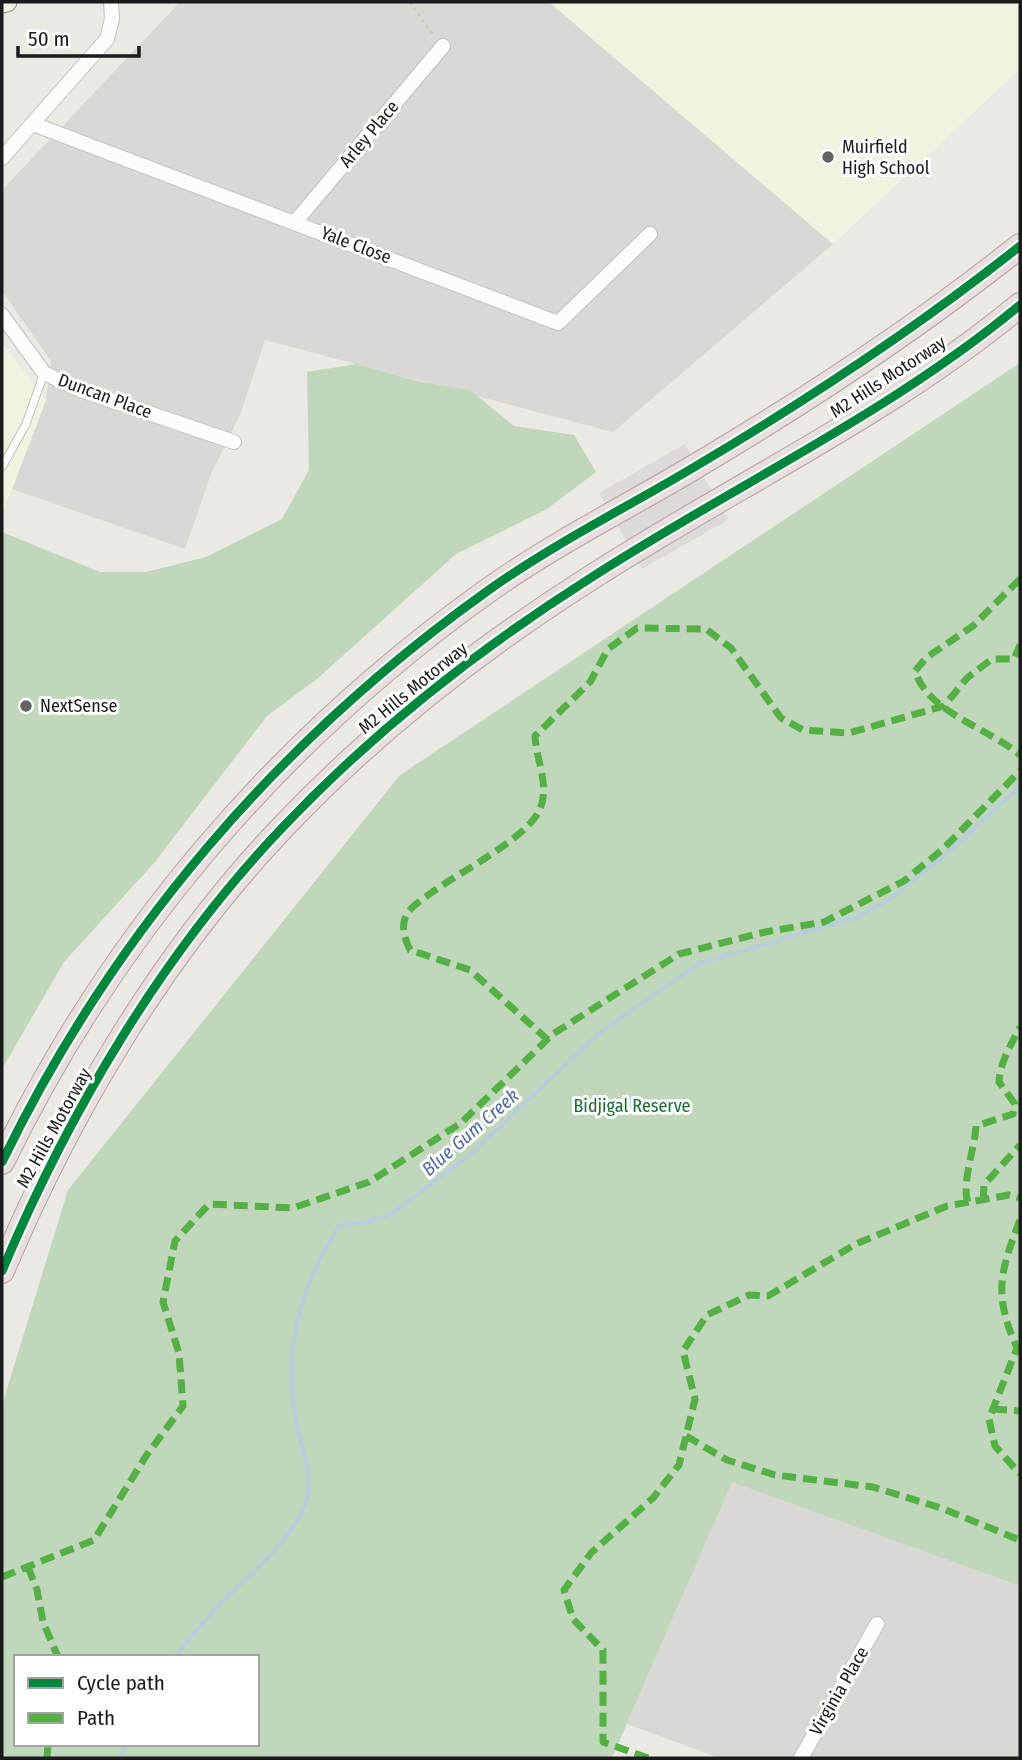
<svg xmlns="http://www.w3.org/2000/svg" width="1022" height="1760" viewBox="0 0 1022 1760" font-family="'Fira Sans Condensed',sans-serif">
	<style>
		.residential { fill: #d9d8d5 }
		.education { fill: #f0f3df }
		.forest { fill: #c1d7bb; fill-rule: evenodd }
		.pier { fill: #dcdbd9 }
		.lines { fill: none; stroke-linecap: round; stroke-linejoin: round }
		.stream { stroke: #baceda; stroke-width: 4.5 }
		.service-casing { stroke: #c2c2c0; stroke-width: 9 }
		.minor-casing { stroke: #c2c2c0; stroke-width: 16 }
		.secondary-casing { stroke: #8d927e; stroke-width: 21 }
		.motorway-casing { stroke: #bc9fa1; stroke-width: 26 }
		.path { stroke: #cfc7c3; stroke-width: 2.5; stroke-dasharray: 3.5 3.5; stroke-linecap: butt }
		.service { stroke: #fcfcfb; stroke-width: 7 }
		.minor { stroke: #fcfcfb; stroke-width: 14 }
		.secondary { stroke: #f0f2e9; stroke-width: 19 }
		.motorway { stroke: #e7dfde; stroke-width: 24 }
		.quiet { stroke: #55b145; stroke-width: 7; stroke-dasharray: 14 7; stroke-linecap: butt }
		.cycleway-casing { stroke: #fff; stroke-width: 13 }
		.cycleway { stroke: #00873e; stroke-width: 9 }
		.poi-dot { fill: #636361; stroke: #fff; stroke-width: 2.5 }
		.labels { text-anchor: middle; stroke-width: 6; stroke-linejoin: round; paint-order: stroke }
		.street-label { font-size: 18px; fill: #1b1b1b; stroke: #fff }
		.poi-label { font-size: 18px; fill: #1b1b1b; stroke: #fff; text-anchor: start }
		.park-label { font-size: 18px; fill: #156e2d; stroke: #fff }
		.water-label { font-size: 19px; font-style: italic; fill: #516aa1; stroke: #fff }
	</style>
	<rect width="100%" height="100%" fill="#eae9e4"/>
	<path class="residential" d="M180,2H549L833,244L613,432L265,340L240,415L211,474L185,549L12,489L46,400L51,361L2,291V190Z
		M732,1481L1020,1586V1758H719L627,1724Z"/>
	<path class="education" d="M549,2H1020V69L833,244Z
		M2,343L46,400L2,515Z"/>
	<path class="forest" d="M1020,363V1586L732,1482L612,1758H2V1405L68,1190L400,775ZM16,1657H257V1744H16Z
		M357,364L421,382L470,390L514,426L574,435L596,472L547,509L456,554L317,679L267,716L154,863L64,962L2,1069V532L100,572H146L206,557L282,519L309,470L307,372Z"/>
	<path class="pier" d="M685,444L728,520L642,569L599,493Z"/>
	<g class="lines">
		<path class="stream" d="M175,1657C190,1638 206,1618 223,1601C252,1572 290,1543 305,1504C315,1477 302,1452 297,1426C282,1350 299,1288 340,1225L367,1222L393,1213L471,1154L598,1034L698,964L855,918L889,900L950,851L1020,786
			M121,1758L126,1744"/>
		<g class="service-casing">
			<path id="service" d="M2,467L26,424L44,373"/>
		</g>
		<g class="minor-casing">
			<path id="minor" d="M33,124L558,323L650,234
				M2,158L107,39L112,19L111,2
				M296,221L443,46
				M2,315L44,373L78,389L234,442
				M801,1758L877,1624"/>
		</g>
		<g class="secondary-casing">
			<path id="secondary" d="M2,3L7,2"/>
		</g>
		<g class="motorway-casing">
			<path id="motorway" d="M2,1162C113,933 279,740 486,592C553,544 626,508 696,466C809,399 918,327 1020,246
				M2,1271C69,1112 162,954 282,828C373,732 477,650 589,579C731,487 889,414 1020,305"/>
		</g>
		<path class="path" d="M410,2L434,36"/>
		<use href="#service" class="service"/>
		<use href="#minor" class="minor"/>
		<use href="#secondary" class="secondary"/>
		<use href="#motorway" class="motorway"/>
		<path class="quiet" d="M1020,579L973,626L927,657L915,671C928,713 989,728 1020,755
			M548,1040L470,970L410,950C405,939 400,926 407,914C411,907 424,898 431,893C458,873 528,838 540,809C550,785 536,760 535,736L590,682L608,649L637,628L706,629L731,648L781,718L803,730L849,733L944,706L967,678L992,659H1014L1020,645
			M983,1200L984,1185L1020,1145
			M968,1202C961,1185 975,1147 976,1126L1013,1114L1015,1104L999,1082C1000,1062 1011,1045 1020,1027
			M1020,1220C1000,1272 993,1294 1017,1348L989,1419L995,1446L1020,1474
			M993,1409L1020,1411
			M686,1436L727,1460L775,1475L873,1487L941,1508L1020,1540
			M28,1567L37,1590L43,1622L58,1657
			M2,1577L94,1540L146,1456L183,1406L179,1353L163,1302L175,1241L209,1204L293,1208L369,1182L461,1123L553,1034L679,954L765,932L824,922L904,881L943,849L1020,771
			M47,1758L48,1744
			M648,1758L603,1742V1650L573,1619L564,1590L591,1553L653,1498L679,1465L695,1399L683,1351L707,1315L749,1295L768,1296L856,1244L947,1206L1009,1195L1020,1198"/>
		<g class="cycleway-casing">
			<path id="cycleway" d="M2,1162C113,933 279,740 486,592C553,544 626,508 696,466C809,399 918,327 1020,246
				M2,1271C69,1112 162,954 282,828C373,732 477,650 589,579C731,487 889,414 1020,305"/>
		</g>
		<use href="#cycleway" class="cycleway"/>
	</g>
	<g class="poi-dot">
		<circle cx="828" cy="157" r="7"/>
		<circle cx="26" cy="706" r="7"/>
	</g>
	<g class="labels">
		<g class="street-label">
			<text transform="translate(369 134) rotate(-50)" y="6">Arley Place</text>
			<text transform="translate(356 245) rotate(21)" y="6">Yale Close</text>
			<text transform="translate(888 377) rotate(-33)" y="6">M2 Hills Motorway</text>
			<text transform="translate(105 396) rotate(20)" y="6">Duncan Place</text>
			<text transform="translate(413 688) rotate(-39)" y="6">M2 Hills Motorway</text>
			<text transform="translate(54 1128) rotate(-61)" y="6">M2 Hills Motorway</text>
			<text transform="translate(839 1691) rotate(-60)" y="6">Virginia Place</text>
		</g>
		<g class="poi-label">
			<text x="842" y="153">Muirfield<tspan x="842" dy="21">High School</tspan></text>
			<text x="40" y="712">NextSense</text>
		</g>
		<g class="park-label">
			<text x="632" y="1112">Bidjigal Reserve</text>
		</g>
		<g class="water-label">
			<text transform="translate(470 1132) rotate(-41)" y="7">Blue Gum Creek</text>
		</g>
	</g>
	<rect width="1022" height="1760" fill="none" stroke="#1b1b1b" stroke-width="7"/>
	<rect x="14" y="1655" width="245" height="91" fill="#ffffff" stroke="#a4a4a4" stroke-width="2"/>
	<rect x="28" y="1678" width="35" height="10" fill="#00873e" stroke="#a4a4a4" stroke-width="2"/>
	<text x="77" y="1690" font-size="21" fill="#1b1b1b">Cycle path</text>
	<rect x="28" y="1713" width="35" height="10" fill="#55b145" stroke="#a4a4a4" stroke-width="2"/>
	<text x="77" y="1725" font-size="21" fill="#1b1b1b">Path</text>
	<path d="M18 46v10h121v-10" fill="none" stroke="#1b1b1b" stroke-width="3.5"/>
	<text x="28" y="46" font-size="21" fill="#1b1b1b" stroke="#ffffff" stroke-width="5" paint-order="stroke">50 m</text>
</svg>
